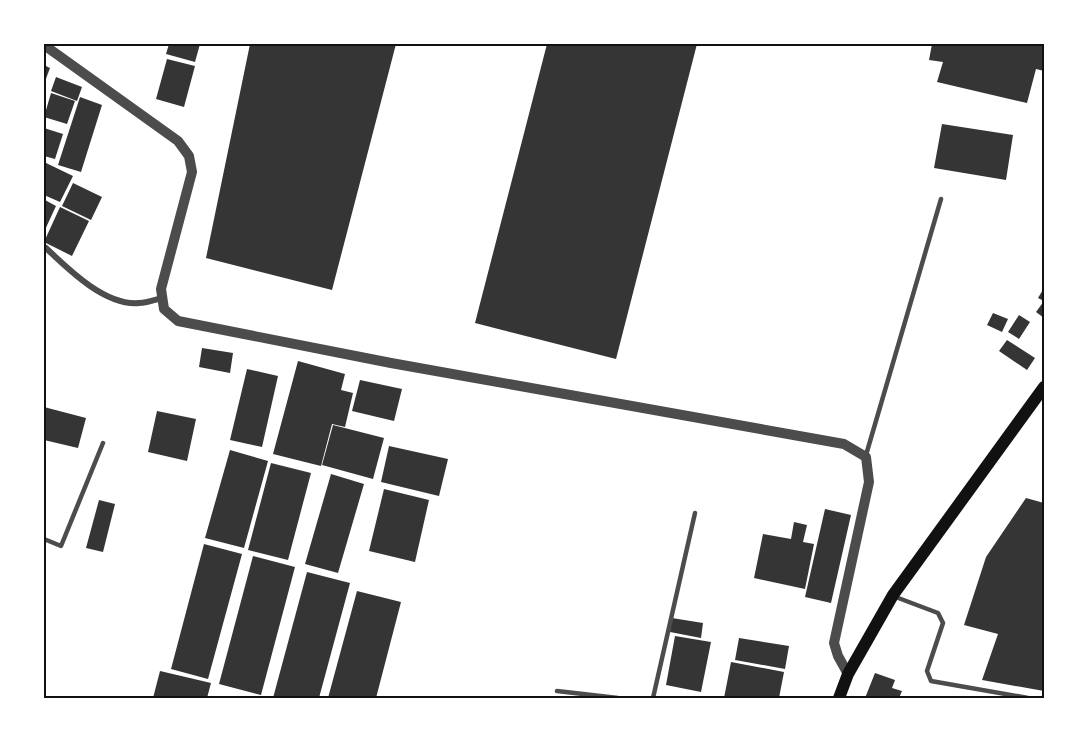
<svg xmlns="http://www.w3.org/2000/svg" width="1088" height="742" viewBox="0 0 1088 742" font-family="'Open Sans',sans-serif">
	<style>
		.building { fill: #353535 }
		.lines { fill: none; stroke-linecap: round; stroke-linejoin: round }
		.service { stroke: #4c4c4c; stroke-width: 4.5 }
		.minor { stroke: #4c4c4c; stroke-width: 6 }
		.tertiary { stroke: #4c4c4c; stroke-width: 10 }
		.secondary { stroke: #111; stroke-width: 12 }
		.neatline { fill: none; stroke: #111; stroke-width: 2 }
	</style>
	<rect width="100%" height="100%" fill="#fff"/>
	<path class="building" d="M169,44H200L195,62L166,54Z
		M250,44H396L332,290L206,258Z
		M547,44H697L616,359L475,323Z
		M932,44H1044V71L1036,69L1027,103L937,82L943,62L929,60Z
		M167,59L195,66L184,107L156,99Z
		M44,65L50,68L44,84Z
		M56,77L82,87L77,101L51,91Z
		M51,93L75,101L67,124L44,117Z
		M80,97L102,105L81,172L58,165Z
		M942,124L1013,135L1006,180L934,168Z
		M44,128L63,134L55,159L44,156Z
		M44,162L73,176L60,202L44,195Z
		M73,183L102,197L91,220L62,206Z
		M45,200L56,206L44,232V204Z
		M60,207L89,221L72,256L44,242Z
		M1044,288V318L1036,312L1044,301L1038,298Z
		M993,313L1008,319L1002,332L987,325Z
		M1019,315L1030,322L1019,339L1008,332Z
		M1007,340L1035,358L1027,370L999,351Z
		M202,348L233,353L230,373L199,367Z
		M298,361L345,374L341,390L353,393L345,427L332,424L321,466L273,454Z
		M247,369L278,376L262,447L230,440Z
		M360,380L402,389L394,421L352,411Z
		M44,407L86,418L78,448L44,440Z
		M157,411L196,419L187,461L148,452Z
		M333,425L384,438L373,479L322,465Z
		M389,446L448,459L439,496L381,482Z
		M230,450L268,461L244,548L205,538Z
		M271,463L311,473L288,560L248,550Z
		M331,474L364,484L338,573L305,564Z
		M384,489L429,500L415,562L369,551Z
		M1026,498L1044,503V691L982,680L998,634L964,625L986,557Z
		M99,500L115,504L103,552L86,548Z
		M825,509L851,515L831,603L805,597Z
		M794,522L807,525L803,542L814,544L805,589L754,578L763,534L791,539Z
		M204,544L242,554L208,679L171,669Z
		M253,556L295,567L261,695L219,684Z
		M307,572L350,583L319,698H273Z
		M357,591L401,602L376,698H328Z
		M672,618L703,623L701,638L670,632Z
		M675,636L711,642L701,692L666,685Z
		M739,638L789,646L785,669L735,660Z
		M731,662L784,672L779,698H724Z
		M160,671L211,683L207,698H153Z
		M875,673L895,680L892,688L902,691L899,698H865Z"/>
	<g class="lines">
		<path class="service" d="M866,455L941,199
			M44,539L61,546L103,443
			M893,596L938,613L943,623L927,671L931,681L1028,698
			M557,691L618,698
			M653,698L695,513"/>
		<path class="minor" d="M46,248C68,269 105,306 139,303C146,303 155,300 162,298"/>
		<path class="tertiary" d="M44,45L178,141L189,156L192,172L161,289L164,309L178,321L391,363L844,444L866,457L869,482L834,643L838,656L848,674"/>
		<path class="secondary" d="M839,698L848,674L893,595L1044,387"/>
	</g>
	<rect width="1088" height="742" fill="none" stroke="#ffffff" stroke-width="90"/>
	<rect x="45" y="45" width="998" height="652" class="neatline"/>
</svg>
